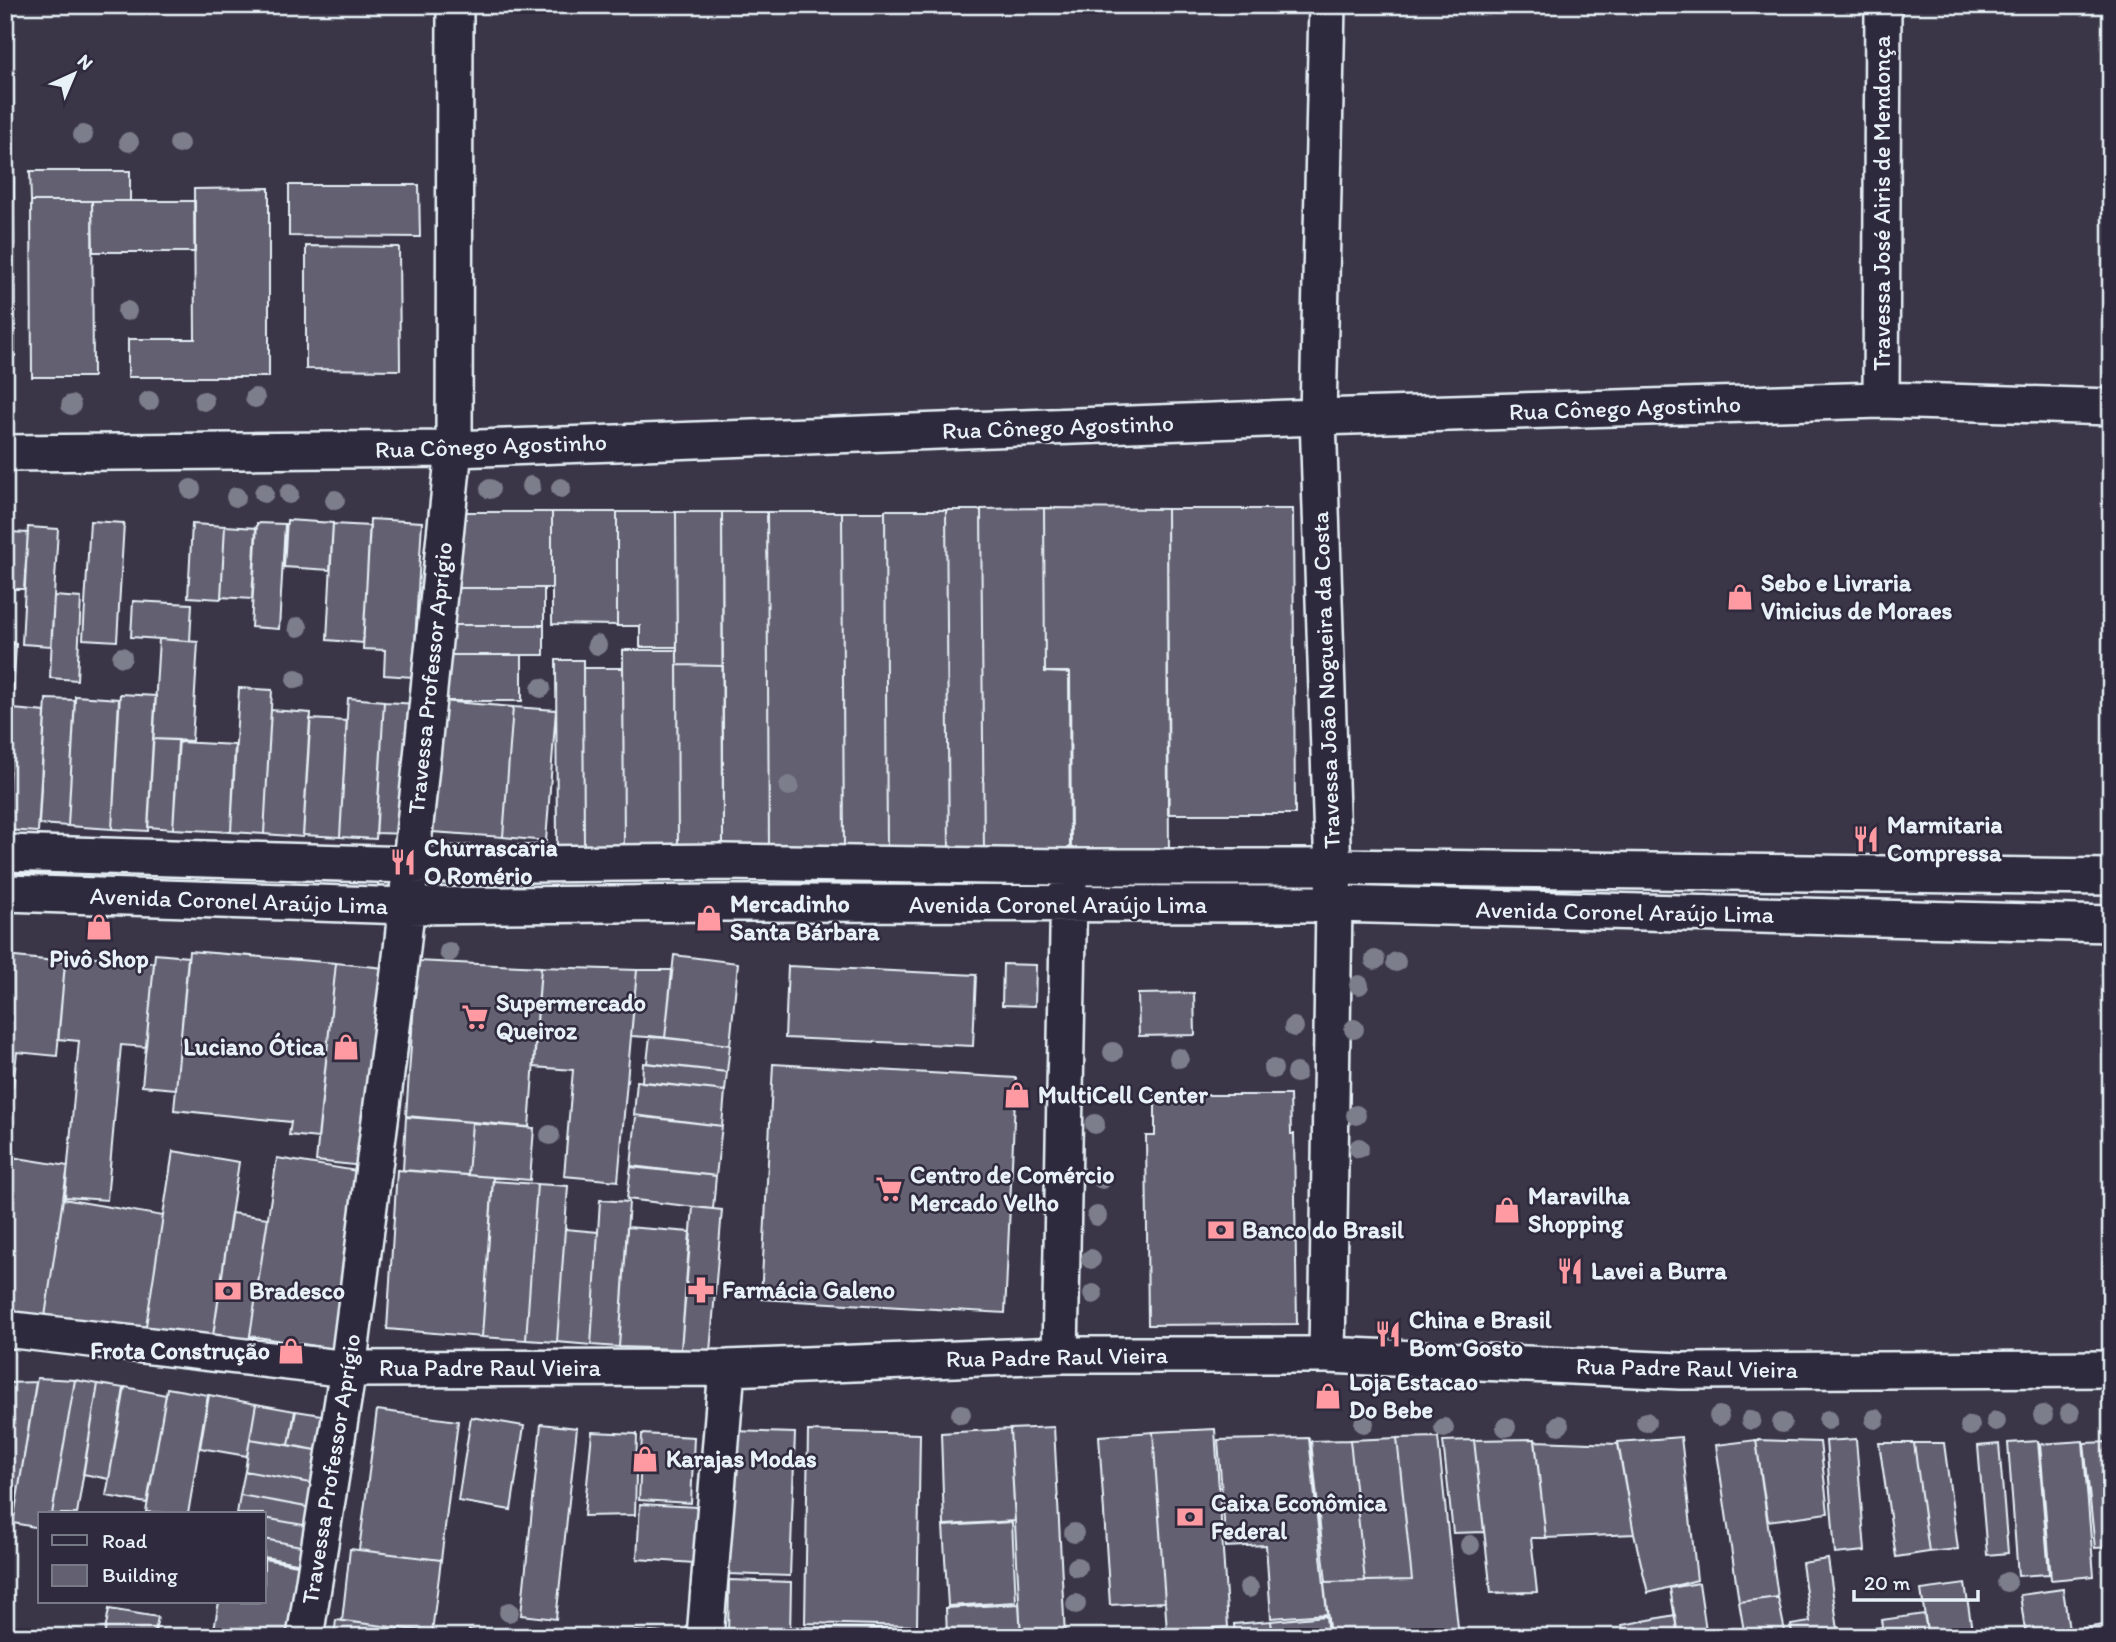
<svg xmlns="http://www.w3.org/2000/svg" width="2116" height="1642" viewBox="0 0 2116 1642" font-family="Itim,sans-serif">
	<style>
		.building { fill: #636171; stroke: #e8f1f8; stroke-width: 2 }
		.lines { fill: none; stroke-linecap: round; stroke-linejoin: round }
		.street-casing { stroke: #e8f1f8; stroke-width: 40 }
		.street { stroke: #2f2a3d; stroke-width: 35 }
		.tree { fill: #7d7e8b }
		.labels { text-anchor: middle; stroke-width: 5; stroke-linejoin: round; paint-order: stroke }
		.street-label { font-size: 24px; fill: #e8f1f8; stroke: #2f2a3d }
		.poi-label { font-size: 24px; font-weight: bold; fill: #e8f1f8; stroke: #2f2a3d; text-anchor: start }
	</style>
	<rect width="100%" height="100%" fill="#3a3648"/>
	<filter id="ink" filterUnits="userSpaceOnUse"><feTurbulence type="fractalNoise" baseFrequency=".0143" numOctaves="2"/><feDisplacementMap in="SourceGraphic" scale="14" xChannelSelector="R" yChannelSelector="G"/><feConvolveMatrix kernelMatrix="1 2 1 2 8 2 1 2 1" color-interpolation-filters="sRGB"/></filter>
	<g filter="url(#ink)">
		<path class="building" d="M5,64H13L15,356H5Z
			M30,171H130V201H31Z
			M289,185H419L420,237L289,236Z
			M269,188V377H128V339H195L194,189Z
			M31,201H92L93,377H32Z
			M92,201H195V252H93Z
			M306,246L399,247L400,370L306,369Z
			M1044,508L1045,672H1069L1070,854H984L981,509Z
			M1044,508L1167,509L1169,855H1071L1070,673L1045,672Z
			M1167,509H1293L1295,814H1168Z
			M885,510H946L949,853L887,852Z
			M946,510H981L984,854L949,853Z
			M449,512H552V588H449Z
			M552,512H617V625L552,624Z
			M617,512H676L677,647H640V626H617Z
			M676,512H722L723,666L677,665Z
			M722,512H767L769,846L723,849Z
			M767,512H842L844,846H769Z
			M842,512H885L887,852H844Z
			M370,519L422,522L413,677L384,675L385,650L363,649Z
			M287,520L333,523L330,570L284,567Z
			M90,521L124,523L117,641L83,639Z
			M257,523L285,524L279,629L251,627Z
			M192,524L225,526L221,599L188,597Z
			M333,524L370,526L363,643L327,640Z
			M225,526L256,528L252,599L221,597Z
			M28,527L58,529L51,646L22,644Z
			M9,532L28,533L24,589H6Z
			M449,588H544V625H450Z
			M54,596L81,598L77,680L50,678Z
			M133,601L192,604L190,641L131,637Z
			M450,625H544V655H450Z
			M159,639L198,642L192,741L153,739Z
			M5,643L16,644L5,838Z
			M623,650H677L678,848L624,849Z
			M441,655H522V701H441Z
			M556,660H583L584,848L557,849Z
			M677,665L723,666V849L678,848Z
			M583,668H623L624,849L584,848Z
			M239,688L272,690L264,834L231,832Z
			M120,694L156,696L148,831L112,829Z
			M75,696L119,699L112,829L68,826Z
			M348,698L384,701L376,839L340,837Z
			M46,699L75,700L68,826L39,824Z
			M441,701L513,707L503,837L432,832Z
			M384,702L417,704L410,834L376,833Z
			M513,707L556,710L546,841L503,837Z
			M13,709L45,712L38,832L6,830Z
			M271,710L311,713L303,837L264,834Z
			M310,719L347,721L340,837L303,835Z
			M153,739L179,740L173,829L148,827Z
			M178,742L235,745L231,832L173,829Z
			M189,951L336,963L318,1138L289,1135L291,1122L174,1110Z
			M66,954L154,963L146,1047L121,1045L107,1200L65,1197L79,1041L58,1039Z
			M155,954L188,957L176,1089L142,1086Z
			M674,955L738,963L730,1045L665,1038Z
			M5,956L65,962L57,1056L17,1052L13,1087L5,1086Z
			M417,961L541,967L529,1127L406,1116Z
			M336,963L384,968L363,1166L316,1161Z
			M1003,964L1036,965L1035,1006L1002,1005Z
			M788,966L976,975L973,1046L785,1038Z
			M541,967L637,970L618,1181L564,1176L573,1070L534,1067Z
			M637,970H672L665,1038L631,1036Z
			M1194,993L1195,1035L1139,1036L1138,994Z
			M650,1036L730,1045L727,1072L647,1063Z
			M643,1063L727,1072L725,1091L642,1082Z
			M773,1064L1016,1078L1005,1313L761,1299Z
			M637,1081L725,1091L722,1126L634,1115Z
			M1155,1095H1290L1291,1134H1294L1297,1324L1148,1325L1146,1136H1155Z
			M636,1116L722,1126L716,1176L631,1167Z
			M406,1117L472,1122L468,1175L403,1170Z
			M472,1123L534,1128L530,1180L468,1175Z
			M173,1151L239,1162L211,1349L144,1339Z
			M5,1156L68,1166L44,1323L5,1317Z
			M277,1158L363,1172L336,1349L250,1336Z
			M631,1166L716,1176L713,1209L627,1199Z
			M397,1170L493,1177L482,1337L387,1329Z
			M493,1181L537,1184L526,1340L482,1337Z
			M537,1184L568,1186L557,1342L526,1340Z
			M63,1199L163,1216L144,1339L44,1323Z
			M600,1200L629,1202L619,1347L591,1345Z
			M693,1207L722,1210L710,1352L681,1349Z
			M231,1213L268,1218L249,1342L213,1336Z
			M627,1227L690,1232L681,1349L619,1347Z
			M565,1229L598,1232L591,1345L557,1342Z
			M37,1378L75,1380L52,1514H40V1528L13,1523Z
			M75,1380L98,1384L77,1514H52Z
			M36,1382L13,1523L5,1522V1398L8,1383Z
			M98,1384L124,1388L109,1479L83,1474Z
			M125,1387L166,1395L147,1503L106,1496Z
			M167,1388L208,1395L188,1514L146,1512Z
			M209,1395L256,1404L247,1456L200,1448Z
			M256,1404L295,1411L289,1445L250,1439Z
			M377,1410L458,1421L441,1560L359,1550Z
			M296,1411L328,1416L322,1451L289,1445Z
			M471,1417L524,1426L511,1510L458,1501Z
			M541,1424L577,1428L556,1619L521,1615Z
			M1054,1427L1065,1636L1021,1637L1010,1429Z
			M1010,1429L1015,1521L944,1525L941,1433Z
			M1215,1429L1228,1627L1167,1631L1153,1432Z
			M732,1431L795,1433L790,1576L728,1574Z
			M808,1431L920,1434L917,1626L805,1623Z
			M592,1432L637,1434L635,1515L584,1516Z
			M1153,1432L1165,1602L1110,1605L1099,1436Z
			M642,1434L694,1437L691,1503L639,1500Z
			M1438,1437L1459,1637H1330L1324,1582L1412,1580L1397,1438Z
			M1681,1437L1697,1580L1648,1593L1634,1534L1618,1442Z
			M1309,1438L1327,1614L1271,1618L1266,1545L1226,1547L1218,1440Z
			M1397,1438L1412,1580L1365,1581L1350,1440Z
			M250,1439L322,1451L316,1484L245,1471Z
			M1535,1439L1546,1538H1531L1537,1592L1491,1593L1474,1440Z
			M1856,1439L1865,1551L1835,1554L1826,1441Z
			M1350,1440L1365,1581L1326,1582L1311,1441Z
			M1474,1440L1484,1532L1453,1533L1443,1441Z
			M1756,1440L1820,1442L1828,1513L1768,1521Z
			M1756,1440L1778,1597L1739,1602L1716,1445Z
			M1535,1441L1618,1444L1634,1534L1546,1538Z
			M2038,1441L2049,1574L2018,1576L2008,1443Z
			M2083,1441L2094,1576L2051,1580L2040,1444Z
			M2111,1442V1547L2095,1548L2084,1443Z
			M1879,1443H1914L1929,1552L1896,1557Z
			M1914,1443H1944L1958,1549L1929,1552Z
			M1999,1444L2008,1553L1987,1555L1978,1446Z
			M245,1471L316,1484L312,1508L240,1495Z
			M240,1495L312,1508L309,1526L264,1518V1514H237Z
			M640,1504L697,1507L694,1563L637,1559Z
			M264,1518L309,1526L306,1547L264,1539Z
			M1012,1522L1016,1602L948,1606L943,1526Z
			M264,1539L306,1547L302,1564L264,1557Z
			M350,1549L441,1560L432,1632L342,1621Z
			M264,1559L303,1566L291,1637H258L214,1629L219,1602H264Z
			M1828,1559L1839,1637H1792L1791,1625L1810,1622L1802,1563Z
			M729,1580L791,1582L790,1637H728Z
			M1699,1583L1707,1637H1678L1670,1588Z
			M1965,1584L1973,1637H1928L1921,1590Z
			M2063,1589L2070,1637H2026L2020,1595Z
			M1778,1597L1786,1637H1745L1739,1602Z
			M1019,1604L1021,1637H947L946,1608Z
			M109,1609L158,1617L154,1637H104Z
			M1924,1614L1928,1637H1884L1881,1620Z
			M1675,1615L1678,1637H1624L1622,1625Z
			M1326,1616L1328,1637H1273L1271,1621Z
			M336,1620L432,1632L431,1637H334Z
			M1271,1621L1273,1637H1235L1234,1624Z
			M2111,1624V1637H2071L2070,1630Z
			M5,1627L58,1637H5Z
			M795,1627L916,1629V1637H795Z
			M1882,1627L1884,1637H1839V1633Z
			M212,1629L257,1637H211Z
			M469,1630L513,1637H468Z
			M1523,1630L1524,1637H1468Z
			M634,1631L663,1633V1637H634Z"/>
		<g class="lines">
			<g class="street-casing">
				<path id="street" d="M1881,400L1883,5
					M5,453L454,449L1318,417L1881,400L2111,407
					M5,853L411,865L722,862L1068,867H1332L2111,877
					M5,893L407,906L721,903L1334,904L2111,924
					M5,1329L348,1369L727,1368L1060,1355H1327L1680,1371L2111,1369
					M1060,1355L1069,881
					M1327,1355L1334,904L1318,417L1327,5
					M305,1637L348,1369L402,949L454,449L455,5
					M705,1637L727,1368"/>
			</g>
			<use href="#street" class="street"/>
		</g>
		<g class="tree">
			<circle cx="83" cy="135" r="10"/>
			<circle cx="129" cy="142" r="10"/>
			<circle cx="179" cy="144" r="10"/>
			<circle cx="127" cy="311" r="10"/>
			<circle cx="255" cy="398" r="10"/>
			<circle cx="149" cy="401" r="10"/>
			<circle cx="204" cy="401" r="10"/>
			<circle cx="71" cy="405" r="10"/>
			<circle cx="531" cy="486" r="10"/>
			<circle cx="561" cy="488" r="10"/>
			<circle cx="191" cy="489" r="10"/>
			<circle cx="490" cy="489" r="10"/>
			<circle cx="264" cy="493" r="10"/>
			<circle cx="289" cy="494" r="10"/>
			<circle cx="236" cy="497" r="10"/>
			<circle cx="335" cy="500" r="10"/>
			<circle cx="298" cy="627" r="10"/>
			<circle cx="597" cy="645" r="10"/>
			<circle cx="122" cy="657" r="10"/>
			<circle cx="296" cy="679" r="10"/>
			<circle cx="541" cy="688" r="10"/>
			<circle cx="789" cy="786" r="10"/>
			<circle cx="449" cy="952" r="10"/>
			<circle cx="1375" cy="960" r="10"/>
			<circle cx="1396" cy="962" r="10"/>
			<circle cx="1359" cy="985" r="10"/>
			<circle cx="1294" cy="1027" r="10"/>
			<circle cx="1354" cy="1029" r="10"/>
			<circle cx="1113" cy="1052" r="10"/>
			<circle cx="1179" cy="1058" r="10"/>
			<circle cx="1273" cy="1069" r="10"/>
			<circle cx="1296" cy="1073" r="10"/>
			<circle cx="1356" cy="1115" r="10"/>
			<circle cx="1095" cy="1124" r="10"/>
			<circle cx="550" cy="1135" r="10"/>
			<circle cx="1359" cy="1148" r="10"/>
			<circle cx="1102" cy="1179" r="10"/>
			<circle cx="1097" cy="1216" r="10"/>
			<circle cx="1091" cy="1259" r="10"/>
			<circle cx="1093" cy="1294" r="10"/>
			<circle cx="2070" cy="1413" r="10"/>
			<circle cx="961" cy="1414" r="10"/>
			<circle cx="2043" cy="1415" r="10"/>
			<circle cx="1719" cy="1416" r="10"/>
			<circle cx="1875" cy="1419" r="10"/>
			<circle cx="1751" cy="1420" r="10"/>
			<circle cx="1828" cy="1420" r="10"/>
			<circle cx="1996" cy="1421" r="10"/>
			<circle cx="1646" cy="1422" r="10"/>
			<circle cx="1364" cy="1423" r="10"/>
			<circle cx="1782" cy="1423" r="10"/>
			<circle cx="1559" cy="1425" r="10"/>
			<circle cx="1970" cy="1426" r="10"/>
			<circle cx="1506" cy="1427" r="10"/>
			<circle cx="1444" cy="1428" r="10"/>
			<circle cx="1074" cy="1533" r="10"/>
			<circle cx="1470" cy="1545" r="10"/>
			<circle cx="1077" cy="1567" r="10"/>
			<circle cx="2007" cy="1582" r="10"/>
			<circle cx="1249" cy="1588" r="10"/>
			<circle cx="1076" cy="1604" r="10"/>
			<circle cx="509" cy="1612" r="10"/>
		</g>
	</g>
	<defs>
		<g id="shop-bare" transform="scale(2.1)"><path d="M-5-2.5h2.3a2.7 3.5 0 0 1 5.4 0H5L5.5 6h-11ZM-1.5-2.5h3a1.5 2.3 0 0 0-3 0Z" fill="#ff9aa2" stroke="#2f2a3d" stroke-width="2.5" paint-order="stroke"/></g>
		<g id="restaurant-bare" transform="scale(2.1)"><path d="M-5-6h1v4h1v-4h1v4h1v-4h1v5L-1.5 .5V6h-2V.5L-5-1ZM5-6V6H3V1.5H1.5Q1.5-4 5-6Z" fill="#ff9aa2" stroke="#2f2a3d" stroke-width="2.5" paint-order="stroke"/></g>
		<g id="supermarket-bare" transform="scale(2.1)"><path d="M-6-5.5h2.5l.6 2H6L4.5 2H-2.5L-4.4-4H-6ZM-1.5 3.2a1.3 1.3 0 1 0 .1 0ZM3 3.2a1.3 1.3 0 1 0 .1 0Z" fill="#ff9aa2" stroke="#2f2a3d" stroke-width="2.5" paint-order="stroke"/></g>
		<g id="bank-bare" transform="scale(2.1)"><path d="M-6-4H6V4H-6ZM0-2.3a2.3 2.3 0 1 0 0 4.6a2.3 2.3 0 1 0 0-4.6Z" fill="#ff9aa2" stroke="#2f2a3d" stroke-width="2.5" paint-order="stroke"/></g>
		<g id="pharmacy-bare" transform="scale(2.1)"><path d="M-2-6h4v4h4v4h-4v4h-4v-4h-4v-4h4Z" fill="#ff9aa2" stroke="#2f2a3d" stroke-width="2.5" paint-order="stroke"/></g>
	</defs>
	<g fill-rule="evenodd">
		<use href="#shop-bare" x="1740" y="597"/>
		<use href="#restaurant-bare" x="1866" y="839"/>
		<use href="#restaurant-bare" x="403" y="862"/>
		<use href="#shop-bare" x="709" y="918"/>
		<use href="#shop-bare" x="99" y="927"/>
		<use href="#supermarket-bare" x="475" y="1017"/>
		<use href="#shop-bare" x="346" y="1047"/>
		<use href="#shop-bare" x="1017" y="1095"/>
		<use href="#supermarket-bare" x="889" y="1189"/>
		<use href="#shop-bare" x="1507" y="1210"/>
		<use href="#bank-bare" x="1221" y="1230"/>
		<use href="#restaurant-bare" x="1570" y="1271"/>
		<use href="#pharmacy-bare" x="701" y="1290"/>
		<use href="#bank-bare" x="228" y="1291"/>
		<use href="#restaurant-bare" x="1388" y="1334"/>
		<use href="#shop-bare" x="291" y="1351"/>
		<use href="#shop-bare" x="1328" y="1396"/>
		<use href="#shop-bare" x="645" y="1459"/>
		<use href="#bank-bare" x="1190" y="1517"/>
	</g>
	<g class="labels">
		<g class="street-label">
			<text transform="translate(1882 203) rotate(-90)" y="8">Travessa José Airis de Mendonça</text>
			<text transform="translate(1625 408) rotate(-2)" y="8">Rua Cônego Agostinho</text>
			<text transform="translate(1058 427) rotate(-2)" y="8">Rua Cônego Agostinho</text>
			<text transform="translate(491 446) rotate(-2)" y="8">Rua Cônego Agostinho</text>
			<text transform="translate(430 678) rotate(-84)" y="8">Travessa Professor Aprígio</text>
			<text transform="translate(1326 680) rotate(-92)" y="8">Travessa João Nogueira da Costa</text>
			<text transform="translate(239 901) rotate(2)" y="8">Avenida Coronel Araújo Lima</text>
			<text x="1058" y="913">Avenida Coronel Araújo Lima</text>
			<text transform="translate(1625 912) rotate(1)" y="8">Avenida Coronel Araújo Lima</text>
			<text transform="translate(1057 1357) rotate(-1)" y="8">Rua Padre Raul Vieira</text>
			<text x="490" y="1376">Rua Padre Raul Vieira</text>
			<text transform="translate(1687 1368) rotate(1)" y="8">Rua Padre Raul Vieira</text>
			<text transform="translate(331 1469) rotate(-81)" y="8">Travessa Professor Aprígio</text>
		</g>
		<g class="poi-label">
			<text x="1761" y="591">Sebo e Livraria<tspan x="1761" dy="28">Vinicius de Moraes</tspan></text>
			<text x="1887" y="833">Marmitaria<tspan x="1887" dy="28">Compressa</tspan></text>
			<text x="424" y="856">Churrascaria<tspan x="424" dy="28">O Romério</tspan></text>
			<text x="730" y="912">Mercadinho<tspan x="730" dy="28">Santa Bárbara</tspan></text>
			<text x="99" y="967" text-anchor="middle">Pivô Shop</text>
			<text x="496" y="1011">Supermercado<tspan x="496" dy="28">Queiroz</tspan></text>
			<text x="325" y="1055" text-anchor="end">Luciano Ótica</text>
			<text x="1038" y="1103">MultiCell Center</text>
			<text x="910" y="1183">Centro de Comércio<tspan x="910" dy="28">Mercado Velho</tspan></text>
			<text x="1528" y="1204">Maravilha<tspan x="1528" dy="28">Shopping</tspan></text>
			<text x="1242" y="1238">Banco do Brasil</text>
			<text x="1591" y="1279">Lavei a Burra</text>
			<text x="722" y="1298">Farmácia Galeno</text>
			<text x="249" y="1299">Bradesco</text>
			<text x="1409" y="1328">China e Brasil<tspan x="1409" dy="28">Bom Gosto</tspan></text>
			<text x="270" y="1359" text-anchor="end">Frota Construção</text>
			<text x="1349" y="1390">Loja Estacao<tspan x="1349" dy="28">Do Bebe</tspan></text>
			<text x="666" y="1467">Karajas Modas</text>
			<text x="1211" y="1511">Caixa Econômica<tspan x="1211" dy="28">Federal</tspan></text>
		</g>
	</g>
	<rect width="2116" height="1642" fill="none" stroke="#2f2a3d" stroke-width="28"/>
	<rect x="14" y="14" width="2088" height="1614" fill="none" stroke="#e8f1f8" stroke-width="2.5" filter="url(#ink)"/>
	<rect x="38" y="1512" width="228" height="91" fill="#2f2a3d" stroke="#797a88" stroke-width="2"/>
	<rect x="52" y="1535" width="35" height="10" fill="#2f2a3d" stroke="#797a88" stroke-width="2"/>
	<text x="102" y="1548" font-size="21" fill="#e8f1f8">Road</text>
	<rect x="52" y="1565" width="35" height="21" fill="#636171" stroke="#797a88" stroke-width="2"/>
	<text x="102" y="1582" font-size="21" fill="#e8f1f8">Building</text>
	<g transform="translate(74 74) rotate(44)" stroke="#2f2a3d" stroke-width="5" paint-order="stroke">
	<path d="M0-5L12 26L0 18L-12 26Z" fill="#e8f1f8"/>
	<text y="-10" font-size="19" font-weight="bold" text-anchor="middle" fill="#e8f1f8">N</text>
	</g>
	<path d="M1854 1590v10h124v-10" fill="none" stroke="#e8f1f8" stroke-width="3.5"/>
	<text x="1864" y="1590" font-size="21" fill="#e8f1f8" stroke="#2f2a3d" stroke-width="5" paint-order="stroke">20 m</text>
</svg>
